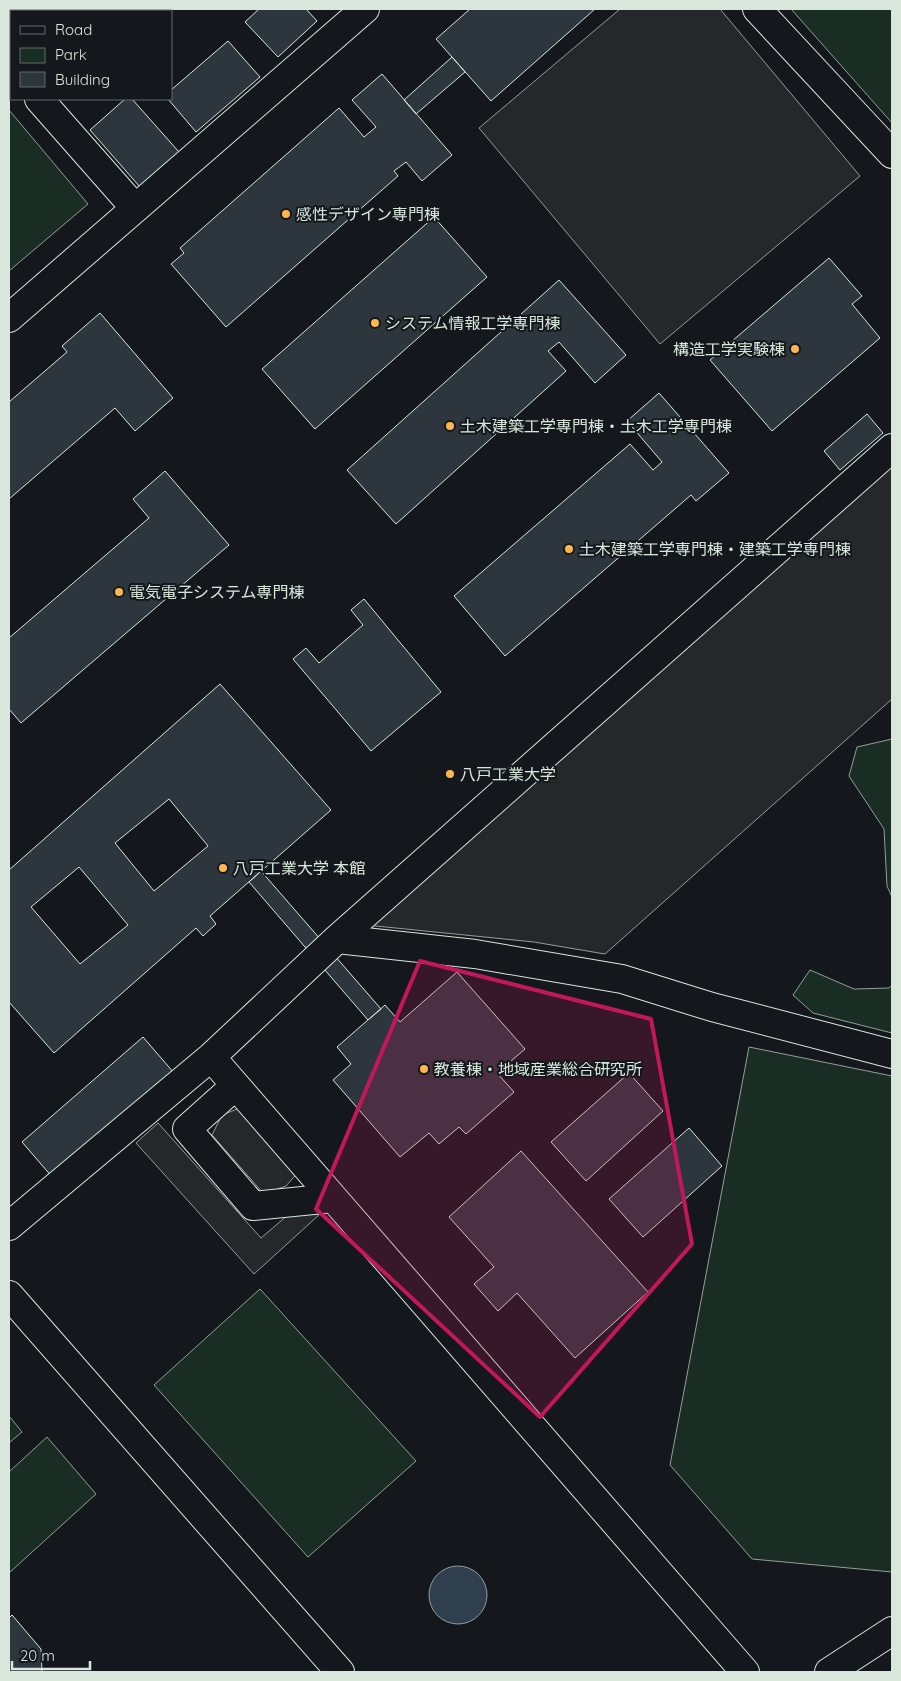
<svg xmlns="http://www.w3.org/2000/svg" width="901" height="1681" viewBox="0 0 901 1681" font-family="Quicksand,'Noto Sans JP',sans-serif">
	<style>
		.green { fill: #1a2d24; stroke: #939e99 }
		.parking { fill: #24282b; stroke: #939e99 }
		.water { fill: #2f3f4d; stroke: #939e99 }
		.building { fill: #2c363c; stroke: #d8e6dc; fill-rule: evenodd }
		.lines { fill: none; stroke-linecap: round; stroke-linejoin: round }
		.minor-casing { stroke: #d8e6dc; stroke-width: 30 }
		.highway-casing { stroke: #d8e6dc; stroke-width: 30 }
		.minor { stroke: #14181c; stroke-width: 28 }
		.highway { stroke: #14181c; stroke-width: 28 }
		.marked { fill: #c2185b; fill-opacity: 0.2; stroke: #c2185b; stroke-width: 4; stroke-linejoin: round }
		.poi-dot { fill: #ffb74d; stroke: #14181c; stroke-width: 2 }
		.labels { text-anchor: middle; stroke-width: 4; stroke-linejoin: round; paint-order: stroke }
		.poi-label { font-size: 16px; fill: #d8e6dc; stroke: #14181c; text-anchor: start }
	</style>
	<rect width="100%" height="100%" fill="#14181c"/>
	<path class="green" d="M9,9H125L122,11H11V34H9Z
		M791,9H892V123Z
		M9,110L88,204L9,271Z
		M892,739V897L887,886L884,829L849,776L857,747Z
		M810,970L854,989L889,988L892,985V1033L813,1013L793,995Z
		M749,1047L892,1076V1572L752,1559L670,1465Z
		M260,1289L416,1461L308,1557L154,1385Z
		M9,1416L22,1432L9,1443Z
		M47,1437L96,1494L9,1573V1472Z"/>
	<path class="parking" d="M620,9H720L860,176L660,344L479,128Z
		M892,448V699L605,954L534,942L356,924Z
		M245,1106L300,1170L286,1186L264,1194L212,1135L222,1115Z
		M158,1123L261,1238L289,1214H320L254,1274L136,1143Z"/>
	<path class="water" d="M429 1595a29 29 0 1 1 58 0a29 29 0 1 1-58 0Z"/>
	<path class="building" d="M259,9H306L317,21L278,57L245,22Z
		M470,9H595L491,101L436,39Z
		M228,41L260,77L196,132L168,99H171V90Z
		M452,57L465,72L416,114L404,100Z
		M382,74L452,155L422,181L406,162L394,171L398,176L226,327L171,264L184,253L180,248L339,108L364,137L376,127L352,100Z
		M125,99H132L179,152L140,187L90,130Z
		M434,217L487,277L315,429L262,369Z
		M829,258L862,296L852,304L880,338L772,431L710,360Z
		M559,280L626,355L595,383L559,342L548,351L566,371L396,524L347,470Z
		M100,313L173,398L135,431L115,408L9,499V402L67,352L62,346Z
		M659,393L729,473L696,501L691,495L505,656L454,596L630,444L653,470L662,462L627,421Z
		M867,414L883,433L840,470L824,451Z
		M165,471L229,545L21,723L9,709V638L149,518L133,499Z
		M364,599L441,692L371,751L293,659L306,648L319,663L363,625L351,610Z
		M220,684L331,810L210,916L216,924L203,936L196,928L54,1053L9,1002V870ZM169,799L208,846L154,891L115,843ZM79,867L128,925L80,964L31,907Z
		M261,871L381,1009L368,1020L249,882Z
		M457,972L525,1049L497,1073L514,1092L466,1134L459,1127L439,1144L429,1133L400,1157L333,1080L351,1064L337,1047L385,1005L400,1022Z
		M143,1037L174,1073L53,1178L22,1142Z
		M629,1073L663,1111L586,1181L551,1142Z
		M689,1128L722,1166L643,1237L609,1199Z
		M521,1151L648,1292L575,1358L517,1293L498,1311L474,1284L494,1267L449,1217Z
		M12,1615L41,1649L42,1672H9V1618Z"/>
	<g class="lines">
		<g class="minor-casing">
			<path id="minor" d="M757,9L892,154
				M9,65L11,68
				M39,99L135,208
				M9,318L365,9
				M337,939L475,954L622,979L712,1007L892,1054
				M211,1057L745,1672
				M235,1086L187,1129L253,1206L333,1198
				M9,1226L211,1057L337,939L892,448
				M9,1295L340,1672"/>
		</g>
		<g class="highway-casing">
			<path id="highway" d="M829,1672L892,1631"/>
		</g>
		<use href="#minor" class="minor"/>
		<use href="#highway" class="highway"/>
	</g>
	<path class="marked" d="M420,961L651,1019L692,1244L540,1417L316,1209Z"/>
	<g class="poi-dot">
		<circle cx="286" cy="214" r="5"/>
		<circle cx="375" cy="323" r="5"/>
		<circle cx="795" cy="349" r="5"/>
		<circle cx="450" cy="426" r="5"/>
		<circle cx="569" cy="549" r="5"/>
		<circle cx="119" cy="592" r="5"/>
		<circle cx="450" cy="774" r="5"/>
		<circle cx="223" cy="868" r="5"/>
		<circle cx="424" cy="1069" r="5"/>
	</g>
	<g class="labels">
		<g class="poi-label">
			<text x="296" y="220">感性デザイン専門棟</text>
			<text x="385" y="329">システム情報工学専門棟</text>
			<text x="785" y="355" text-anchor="end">構造工学実験棟</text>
			<text x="460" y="432">土木建築工学専門棟・土木工学専門棟</text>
			<text x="579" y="555">土木建築工学専門棟・建築工学専門棟</text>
			<text x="129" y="598">電気電子システム専門棟</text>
			<text x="460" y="780">八戸工業大学</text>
			<text x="233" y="874">八戸工業大学 本館</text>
			<text x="434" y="1075">教養棟・地域産業総合研究所</text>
		</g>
	</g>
	<rect width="901" height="1681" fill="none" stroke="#d8e6dc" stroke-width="20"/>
	<rect x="10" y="10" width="162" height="90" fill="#14181c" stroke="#626a69"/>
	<rect x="20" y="26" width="25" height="8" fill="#14181c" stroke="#626a69"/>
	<text x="55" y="35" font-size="15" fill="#d8e6dc">Road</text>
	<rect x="20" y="48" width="25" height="15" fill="#1a2d24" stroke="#626a69"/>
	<text x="55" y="60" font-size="15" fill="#d8e6dc">Park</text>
	<rect x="20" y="72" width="25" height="15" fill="#2c363c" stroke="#626a69"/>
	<text x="55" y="85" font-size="15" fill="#d8e6dc">Building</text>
	<path d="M12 1661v8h78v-8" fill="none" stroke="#d8e6dc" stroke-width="2.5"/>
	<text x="20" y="1661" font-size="15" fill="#d8e6dc" stroke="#14181c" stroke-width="4" paint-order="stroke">20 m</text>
</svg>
